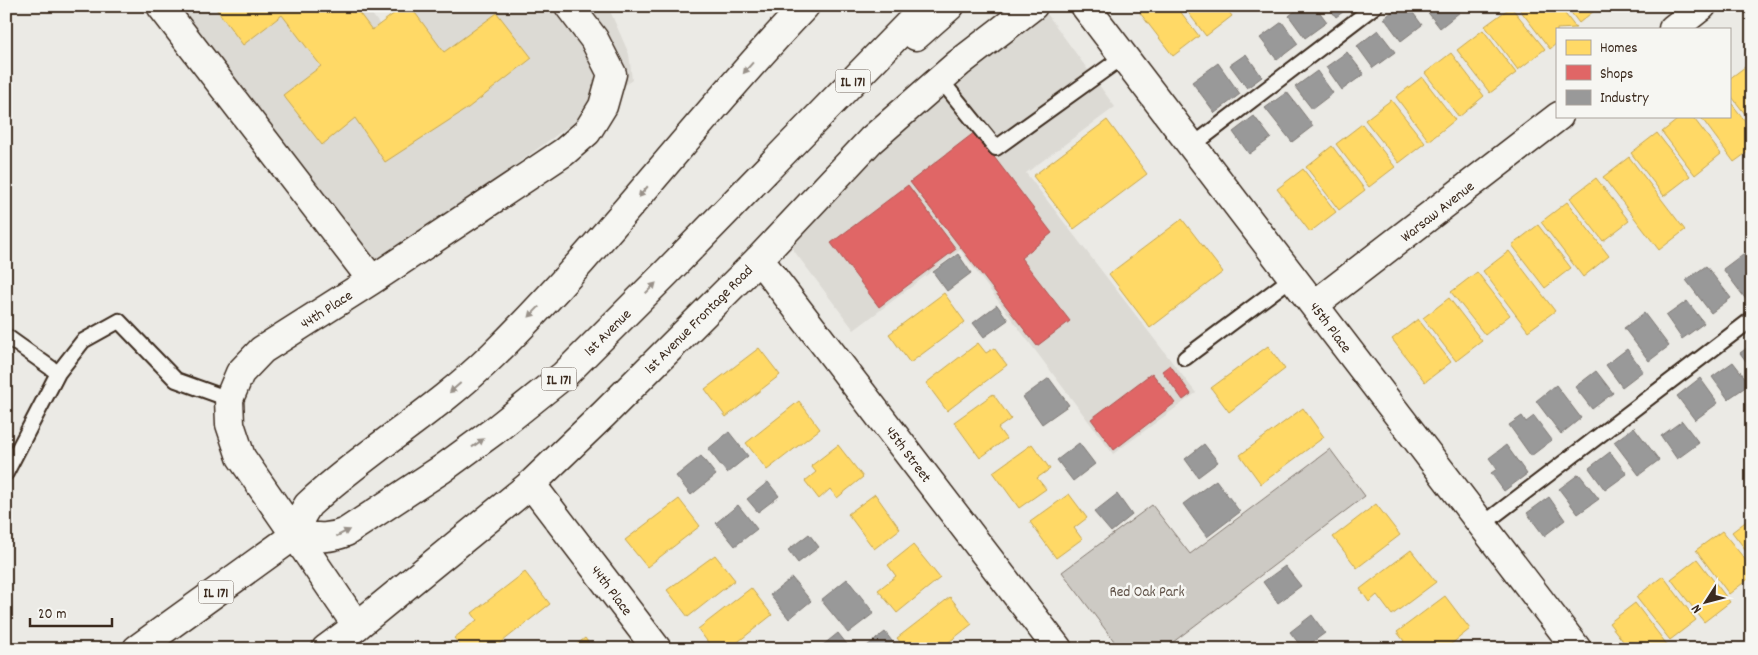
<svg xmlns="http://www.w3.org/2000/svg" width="1758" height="655" viewBox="0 0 1758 655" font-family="Dekko,sans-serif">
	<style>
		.built { fill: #dcdad4 }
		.park { fill: #cdcac4; stroke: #847a71 }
		.homes { fill: #ffd966; stroke: #c4a450 }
		.shops { fill: #e06666; stroke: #ae5450 }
		.industry { fill: #999; stroke: #7d7874 }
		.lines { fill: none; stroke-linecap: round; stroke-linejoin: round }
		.lane-casing { stroke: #3b2a1e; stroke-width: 18 }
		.street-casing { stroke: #3b2a1e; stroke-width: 31 }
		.secondary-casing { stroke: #3b2a1e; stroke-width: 31 }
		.primary-casing { stroke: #3b2a1e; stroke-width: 31 }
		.lane { stroke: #f6f6f2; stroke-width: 14 }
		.street { stroke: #f6f6f2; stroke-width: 28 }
		.secondary { stroke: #f6f6f2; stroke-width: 28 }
		.primary { stroke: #f6f6f2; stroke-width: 28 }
		.oneway { fill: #989088 }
		.labels { text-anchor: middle; stroke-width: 5; stroke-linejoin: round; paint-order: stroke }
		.shield { fill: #f6f6f2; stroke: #73675e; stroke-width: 1 }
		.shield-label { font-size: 14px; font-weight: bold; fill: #3b2a1e }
		.street-label { font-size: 15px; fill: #3b2a1e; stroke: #f6f6f2 }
		.park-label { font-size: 15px; fill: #605248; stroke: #f6f6f2 }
	</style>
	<rect width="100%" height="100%" fill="#ebeae5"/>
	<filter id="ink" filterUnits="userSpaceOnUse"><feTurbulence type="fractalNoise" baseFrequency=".02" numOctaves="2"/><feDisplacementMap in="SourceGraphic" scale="10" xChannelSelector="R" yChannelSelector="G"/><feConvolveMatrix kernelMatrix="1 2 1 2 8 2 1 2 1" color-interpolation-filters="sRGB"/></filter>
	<g filter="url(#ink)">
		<path class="built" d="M158,6H366L380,25L404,6H615L610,11L629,54L632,80L363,276Z
			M1042,7L1115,107L1026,173L1196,393L1113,454L960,250L854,330L785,239L876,148Z"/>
		<path class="park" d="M1330,449L1365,496L1164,649H1120L1062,572L1152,505L1190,554Z"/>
		<path class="homes" d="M214,6H354L372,30L404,6H410L444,52L497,13L532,58L468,108L385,162L355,118L322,145L283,95L321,66L282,15L243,45Z
			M1149,6H1176L1199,36L1173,56L1140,13Z
			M1183,6H1225L1232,16L1206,36Z
			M1517,6H1559L1576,28L1557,29V43L1550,49Z
			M1566,6H1600L1579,23Z
			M1511,7L1545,49L1518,70L1485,26Z
			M1483,30L1516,73L1490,93L1457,50Z
			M1451,53L1484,96L1459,117L1425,73Z
			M1749,64L1752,68V123L1729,93V79Z
			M1422,77L1455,120L1429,141L1396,97Z
			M1391,100L1425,143L1399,163L1365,120Z
			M1729,100L1752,130V149L1734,162L1700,116H1729Z
			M1682,116H1692L1721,154L1695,175L1662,132Z
			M1107,120L1147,174L1074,229L1033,176Z
			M1362,124L1395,167L1369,187L1336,144Z
			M1657,133L1690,176L1664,196L1631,153Z
			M1332,146L1365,190L1339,210L1306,167Z
			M1629,157L1685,230L1659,250L1603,177Z
			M1303,169L1336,212L1310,232L1277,189Z
			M1596,178L1629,221L1603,241L1570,198Z
			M1567,202L1609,256L1583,277L1541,222Z
			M1182,219L1223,272L1150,328L1109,274Z
			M1538,225L1571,268L1545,288L1512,245Z
			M1509,251L1555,311L1528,331L1483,271Z
			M1477,272L1510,315L1485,335L1451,292Z
			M944,293L965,322L910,363L889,334Z
			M1449,298L1482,341L1456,361L1423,318Z
			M1418,319L1451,362L1425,382L1392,339Z
			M978,343L986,353L994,348L1007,365L947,411L926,383Z
			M1268,346L1285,369L1229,412L1211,388Z
			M759,348L780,375L726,417L705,389Z
			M993,394L1011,419L998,428L1006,439L980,458L954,422Z
			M799,401L820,429L767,470L746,443Z
			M1303,408L1324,437L1261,484L1240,455Z
			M1032,444L1050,469L1037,478L1046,489L1019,508L993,472Z
			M838,445L863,477L837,498L830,489L819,499L805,481L816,472L811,466Z
			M875,494L900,529L874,549L848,514Z
			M1069,494L1087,518L1074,528L1082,539L1056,558L1030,522Z
			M679,499L700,526L647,567L625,540Z
			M1376,504L1400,535L1357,568L1333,537Z
			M1752,517V558L1732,532Z
			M1722,531L1752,568V576L1729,594L1696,550Z
			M913,545L940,578L897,613L878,590L896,576L888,565Z
			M1411,550L1436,582L1392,615L1377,595L1369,602L1360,589Z
			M715,555L735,580L688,617L667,590Z
			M1697,559L1730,602L1704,622L1671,579Z
			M525,572L550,604L493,649H463L454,638L477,620L472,613Z
			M1663,576L1696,620L1670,640L1636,597Z
			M751,588L772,615L729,649H713L698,629Z
			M1445,596L1470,629L1445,649H1394L1404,641L1397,632Z
			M950,597L972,624L940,649H905L897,638Z
			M1635,603L1668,646L1664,649H1629L1609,623Z
			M585,638L593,649H571Z"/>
		<path class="shops" d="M975,132L1052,233L1021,258L1070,321L1037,346L910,182Z
			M908,185L956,249L879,307L831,243Z
			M1170,365L1191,394L1183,400L1162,371Z
			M1152,373L1175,403L1114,450L1091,419Z"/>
		<path class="industry" d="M1301,6H1315L1327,22L1305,38L1289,16Z
			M1328,6H1351L1336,17Z
			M1400,6H1408L1422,25L1401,41L1384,18Z
			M1423,6H1456L1460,12L1440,28Z
			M1282,22L1298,44L1277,60L1260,38Z
			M1378,30L1395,52L1373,68L1357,46Z
			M1347,52L1364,74L1342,90L1326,67Z
			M1246,54L1262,77L1247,88L1230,65Z
			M1218,63L1240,94L1215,113L1192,82Z
			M1317,71L1333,93L1312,109L1295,87Z
			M1287,92L1313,126L1292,142L1265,108Z
			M1254,116L1271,138L1249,154L1233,132Z
			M958,254L971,273L947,291L933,272Z
			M1743,254L1752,266V299L1748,302L1723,269Z
			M1706,266L1731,298L1711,313L1686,280Z
			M1687,301L1704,323L1682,339L1666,316Z
			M997,305L1008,320L984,337L973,323Z
			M1644,313L1669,346L1649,361L1624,328Z
			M1752,344V369L1740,353Z
			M1627,349L1643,371L1622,387L1606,365Z
			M1733,362L1750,384L1728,399L1712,377Z
			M1596,371L1613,393L1592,409L1575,387Z
			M1049,378L1069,405L1042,424L1023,397Z
			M1700,378L1718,403L1695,420L1677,396Z
			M1556,385L1581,418L1561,434L1536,401Z
			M1522,416L1526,422L1534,416L1552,440L1531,456L1509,425Z
			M1682,421L1699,443L1677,459L1661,436Z
			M1634,427L1659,460L1639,475L1614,442Z
			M729,432L748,456L727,473L708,449Z
			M1079,443L1095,464L1073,481L1057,460Z
			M1204,444L1218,462L1198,477L1185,459Z
			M1506,445L1527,474L1504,491L1491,473L1497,469L1489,458Z
			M1610,452L1627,474L1605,490L1589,468Z
			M701,456L716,475L691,495L676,476Z
			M1579,474L1599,499L1578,514L1559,489Z
			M1216,480L1240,512L1207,537L1183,504Z
			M768,482L779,496L758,512L747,499Z
			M1117,494L1132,515L1111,532L1094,512Z
			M1549,497L1565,520L1544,536L1527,513Z
			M738,505L757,529L735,546L716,523Z
			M809,534L819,547L798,563L788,550Z
			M1285,566L1301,586L1278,603L1263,582Z
			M792,578L811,601L789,619L770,595Z
			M847,579L874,613L848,633L821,600Z
			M1312,615L1325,633L1303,649L1290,632Z
			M885,632L898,649H863Z
			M838,633L850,648L818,649Z"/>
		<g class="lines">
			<g class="lane-casing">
				<path id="lane" d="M940,79L996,148L1124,56
					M1192,146L1375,6
					M6,336L58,373
					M1185,358L1293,277
					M6,473L58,373L83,341L119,321L176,380L229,399
					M1482,525L1752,319"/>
			</g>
			<g class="street-casing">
				<path id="street" d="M161,6L372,280
					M1085,6L1577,649
					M1673,29L1702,6
					M759,259L1058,649
					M1314,305L1559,116
					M531,484L657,649
					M295,535L241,457L230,424L229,399L240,373L262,350L372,280L564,152L587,132L603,106L612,74L594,39L569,6
					M326,649L357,626"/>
			</g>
			<g class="secondary-casing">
				<path id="secondary" d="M295,535L357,626L531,484L604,414L759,259L871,140L959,63L1033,6"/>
			</g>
			<g class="primary-casing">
				<path id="primary" d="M916,36L950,6
					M295,535L302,515L308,505C366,451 436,411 493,355C604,246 697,119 805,6
					M137,649L295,535C314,537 328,540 346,532L442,469L494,431L564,375L668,271L926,6"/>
			</g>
			<use href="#lane" class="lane"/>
			<use href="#street" class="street"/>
			<use href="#secondary" class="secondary"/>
			<use href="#primary" class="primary"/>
		</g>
		<defs><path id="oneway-solid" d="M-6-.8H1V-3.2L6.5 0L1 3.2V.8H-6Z" transform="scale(1.25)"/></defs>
		<g class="oneway">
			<use href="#oneway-solid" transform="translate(748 68) rotate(131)"/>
			<use href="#oneway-solid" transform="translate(643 192) rotate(130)"/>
			<use href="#oneway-solid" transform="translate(651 288) rotate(-45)"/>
			<use href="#oneway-solid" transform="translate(534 312) rotate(134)"/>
			<use href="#oneway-solid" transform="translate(455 388) rotate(139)"/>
			<use href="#oneway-solid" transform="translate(478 443) rotate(-36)"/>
			<use href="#oneway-solid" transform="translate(343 533) rotate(-27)"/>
		</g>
	</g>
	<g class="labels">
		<g class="shield">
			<rect x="835.5" y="69.5" width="35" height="23" rx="4"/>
			<rect x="541.5" y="367.5" width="35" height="23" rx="4"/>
			<rect x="198.5" y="580.5" width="35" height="23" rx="4"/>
		</g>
		<g class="shield-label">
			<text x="853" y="86">IL 171</text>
			<text x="559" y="384">IL 171</text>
			<text x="216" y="597">IL 171</text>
		</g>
		<g class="street-label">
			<text transform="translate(1437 211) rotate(-38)" y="5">Warsaw Avenue</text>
			<text transform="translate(326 309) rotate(-33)" y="5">44th Place</text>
			<text transform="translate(698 319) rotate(-45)" y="5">1st Avenue Frontage Road</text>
			<text transform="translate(1331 327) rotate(53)" y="5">45th Place</text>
			<text transform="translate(607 332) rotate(-45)" y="5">1st Avenue</text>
			<text transform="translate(909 454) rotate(53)" y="5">45th Street</text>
			<text transform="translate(612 590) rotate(53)" y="5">44th Place</text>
		</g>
		<g class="park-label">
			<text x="1147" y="596">Red Oak Park</text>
		</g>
	</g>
	<rect width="1758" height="655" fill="none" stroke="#f6f6f2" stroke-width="25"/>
	<rect x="12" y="12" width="1733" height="630" fill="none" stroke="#3b2a1e" stroke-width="2" filter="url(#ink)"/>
	<rect x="1556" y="28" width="175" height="90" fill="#f6f6f2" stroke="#aba49d"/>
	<rect x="1566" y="40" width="25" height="15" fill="#ffd966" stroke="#aba49d"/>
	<text x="1600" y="52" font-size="15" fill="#3b2a1e">Homes</text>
	<rect x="1566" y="65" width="25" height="15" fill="#e06666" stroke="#aba49d"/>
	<text x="1600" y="78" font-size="15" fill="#3b2a1e">Shops</text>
	<rect x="1566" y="90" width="25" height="15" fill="#999999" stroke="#aba49d"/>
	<text x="1600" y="102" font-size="15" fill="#3b2a1e">Industry</text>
	<g transform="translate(1706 602) rotate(234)" stroke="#f6f6f2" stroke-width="4" paint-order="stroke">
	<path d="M0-4L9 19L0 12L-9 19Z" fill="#3b2a1e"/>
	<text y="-8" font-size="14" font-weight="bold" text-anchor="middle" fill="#3b2a1e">N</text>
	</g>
	<path d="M30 618v8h82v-8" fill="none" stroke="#3b2a1e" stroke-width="2.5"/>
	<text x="38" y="618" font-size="15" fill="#3b2a1e" stroke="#f6f6f2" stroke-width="4" paint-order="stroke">20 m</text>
</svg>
